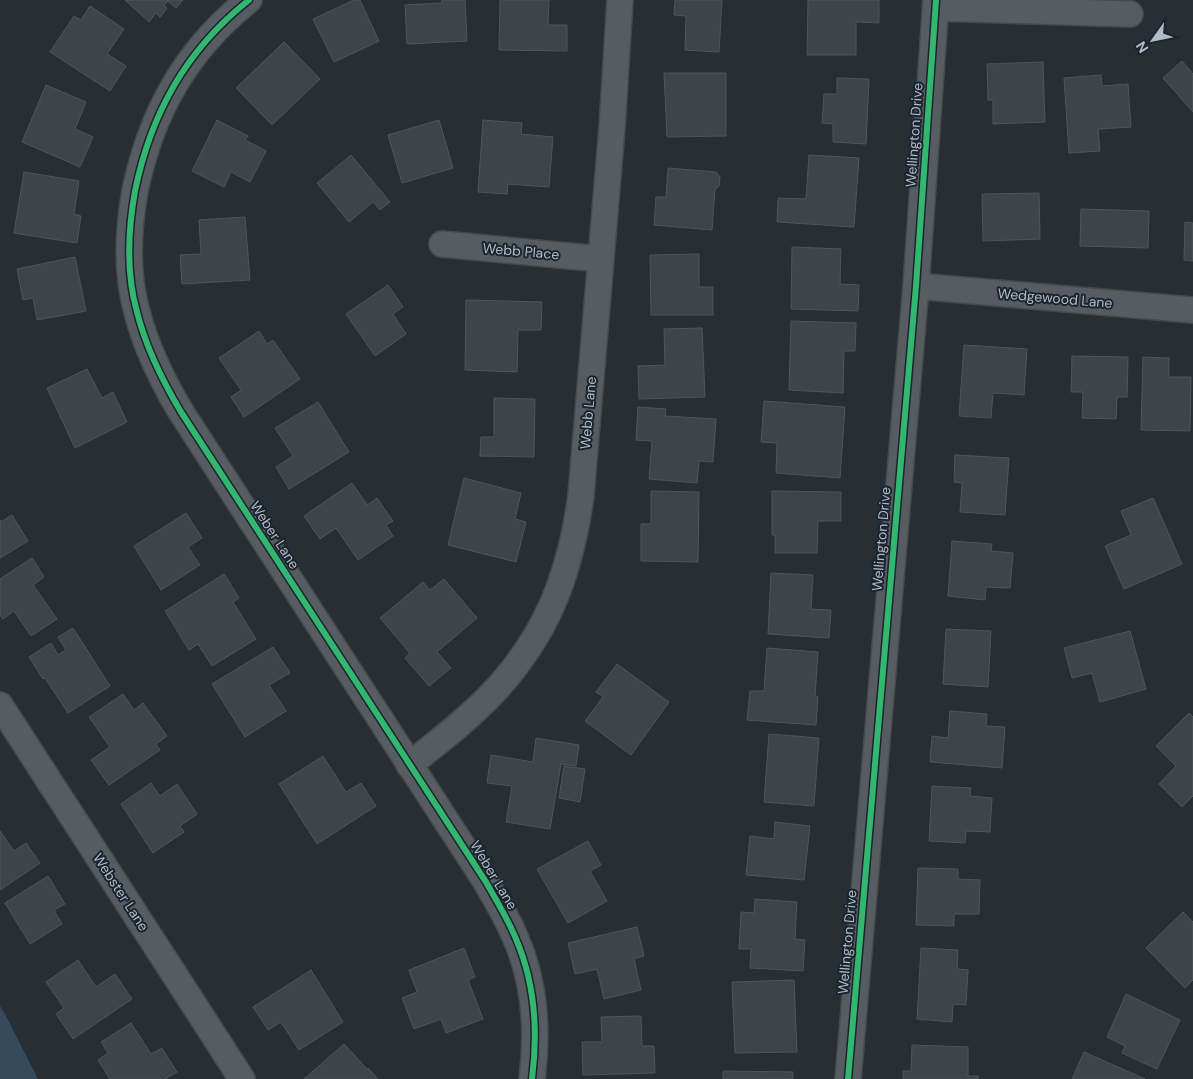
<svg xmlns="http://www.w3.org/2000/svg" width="1193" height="1079" viewBox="0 0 1193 1079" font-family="'DM Sans',sans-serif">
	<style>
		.water { fill: #35495b }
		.building { fill: #3e4449; stroke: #4f565b }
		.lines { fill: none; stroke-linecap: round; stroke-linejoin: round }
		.minor-casing { stroke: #454a4f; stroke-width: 28 }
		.minor { stroke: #575c62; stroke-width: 25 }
		.cycleway-casing { stroke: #1b252e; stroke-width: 9 }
		.cycleway { stroke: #33b770; stroke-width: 6 }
		.labels { text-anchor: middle; stroke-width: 4; stroke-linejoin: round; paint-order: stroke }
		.street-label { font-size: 14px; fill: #b1bbc5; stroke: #1b252e }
	</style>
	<rect width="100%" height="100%" fill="#272e34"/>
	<path class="water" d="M0,1006L5,1014L38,1079H0Z"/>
	<path class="building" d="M125,0H183L176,8L168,1L164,5L167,8L160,17L156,13L149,22Z
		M354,0H360L379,41L334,62L313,19Z
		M442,0H465L467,41L407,44L405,5L442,3Z
		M500,0H549L548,25H567V51L499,50Z
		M675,0H722L719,52L685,50L686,16L674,15Z
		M808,0H879V23L856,22V55H807Z
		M90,6L124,29L107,54L126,66L110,91L50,52L74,16L81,20Z
		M284,42L320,79L272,125L236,88Z
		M1182,61L1193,74V112L1163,78Z
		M1043,62L1045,122L993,124V100H988L987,64Z
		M664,73H726V136L667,137Z
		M1101,75L1102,86L1128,84L1131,127L1098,129L1100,151L1069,153L1064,78Z
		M837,78L869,79L866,144L833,142V124L822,123L824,94H837Z
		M46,85L86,102L75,129L93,137L80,167L22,142Z
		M217,120L248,136L245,140L266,151L250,182L231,172L224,187L192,171Z
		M439,120L453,168L402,183L388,135Z
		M483,120L522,123L521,134L553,137L549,187L508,184L507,194L478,192Z
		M351,155L390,202L380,210L373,202L349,222L317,183Z
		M809,155L859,158L854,227L777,222L778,198L806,199Z
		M668,168L716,172L720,177L719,186L715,189L712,230L654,225L656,197H666Z
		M24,172L79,181L74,214L81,216L77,243L14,233Z
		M1039,193L1040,239L983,241L982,194Z
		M1081,209L1149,211L1148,248L1080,246Z
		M245,217L250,280L182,284L180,255L201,254L199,220Z
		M1185,222L1193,223V261L1184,260Z
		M792,247L841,249L840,284L859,285L858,311L791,309Z
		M699,254V287H713V315H651L650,255Z
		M75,257L86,311L37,320L33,298L23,300L17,269Z
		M388,285L403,307L393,314L406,334L375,356L346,314Z
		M466,300L542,302L541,330H518L517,372L465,370Z
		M791,321L856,323L855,351H844L843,393L789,390Z
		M702,328L705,397L639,399L638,366L665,365L664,329Z
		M259,331L267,344L273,340L300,379L244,417L231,397L241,390L219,358Z
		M964,345L1027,349L1024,395L993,393L991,418L959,416Z
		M1072,356L1128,357L1127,397H1117L1116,419L1082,418L1083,392H1071Z
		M1143,357L1169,358V377H1191L1190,431L1141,430Z
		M87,369L102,398L113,392L127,422L75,448L47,388Z
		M494,398L535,399L534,457L480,456L481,437H494Z
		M764,401L845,407L840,478L776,473L777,443L761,442Z
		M318,402L349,452L289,489L276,467L293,456L275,428Z
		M638,407L666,409L665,416L716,419L713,462L699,461L697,483L649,479L652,441L636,440Z
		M955,455L1009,458L1005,515L960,512L962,483L954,482Z
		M464,478L521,493L515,519L526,522L516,562L448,545Z
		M352,483L367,505L377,498L393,521L386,525L393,536L358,560L336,528L320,539L304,516Z
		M651,491L699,492L698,562L641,561V524H651Z
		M772,491L841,492V521H818L817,553H775V535H772Z
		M1153,498L1182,564L1124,589L1105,546L1131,535L1121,511Z
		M186,513L202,538L188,547L200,565L161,590L134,546Z
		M12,515L28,541L0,558V520L1,522Z
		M952,541L992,544L991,551L1013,553L1010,588L986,587L985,600L948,596Z
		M32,558L44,577L33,585L57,619L31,636L14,611L3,619L0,615V579Z
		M771,573L813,575L811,609L831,610L829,638L768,634Z
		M224,574L239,598L233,602L256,639L212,666L198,644L189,650L165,611Z
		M444,579L477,618L437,652L451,668L429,686L405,658L410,653L380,618L423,582L430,590Z
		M73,628L110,686L68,713L45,678L43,679L29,657L51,643L58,655L66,650L58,637Z
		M946,629L991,631L988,687L943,684Z
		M1130,631L1146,689L1100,702L1092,673L1072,678L1064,648Z
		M273,647L290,673L269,685L286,711L245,737L212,684Z
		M767,648L818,652L815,696L818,697L816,725L747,720L750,691H764Z
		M617,664L669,702L631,755L585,721L603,697L596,692Z
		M123,694L134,710L143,703L167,736L156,744L160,750L109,785L91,760L110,747L89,717Z
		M950,711L987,714L986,726L1005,727L1002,768L930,762L932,736L948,738Z
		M1189,713L1193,717V796L1182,807L1159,784L1176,766L1156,746Z
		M769,734L819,738L814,806L764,802Z
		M536,738L579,745L576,766L561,764L550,829L506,822L512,786L487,783L491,755L533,762Z
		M323,756L346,792L361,783L376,806L317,844L279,784Z
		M564,766L585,769L580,802L559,798Z
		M151,783L160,796L177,784L197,814L180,826L184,832L153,853L121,804Z
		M932,786L971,788L970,796L992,798L990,832L966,831L965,843L929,841Z
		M775,822L810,826L804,880L746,875L750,836L774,839Z
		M0,831L14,851L26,843L40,863L0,890Z
		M588,841L601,865L590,871L607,901L568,923L537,869Z
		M918,868L958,869V879L980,880L979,914H954V926L916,925Z
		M48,876L65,904L54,910L62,924L30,944L5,903Z
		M755,899L797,902L795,939L805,940L803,971L750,968L751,949H739L741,912L754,913Z
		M1183,912L1193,922V980L1185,988L1146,948Z
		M637,927L644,956L634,959L641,990L604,999L597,969L575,974L568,943Z
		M464,948L475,977L468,980L483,1019L446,1033L441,1019L414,1029L402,998L417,992L409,970Z
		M921,948L958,950L957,969L968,970L966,1005L953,1004L952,1022L917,1019Z
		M78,960L96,987L115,974L132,999L73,1039L56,1014L64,1008L46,982Z
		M311,970L343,1022L299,1050L281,1022L268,1030L253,1007Z
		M794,980L797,1052L735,1053L732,982Z
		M1126,994L1180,1020L1157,1069L1122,1053L1125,1046L1107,1037Z
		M641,1016L642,1046H654L655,1073L583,1075L582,1042H602L601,1017Z
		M131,1023L151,1054L162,1048L177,1072L165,1079H110L98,1060L108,1053L101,1042Z
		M344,1044L367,1069L368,1068L378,1079H304Z
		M912,1045L968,1047V1076H978V1079H903V1071H911Z
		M1084,1052L1145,1079H1072Z
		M723,1071L793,1072V1079H723Z"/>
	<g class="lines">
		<g class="minor-casing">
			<path id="minor" d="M249,0C186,50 151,113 135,191C128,230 126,273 137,312C146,348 162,380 181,412L486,882C496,900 508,919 516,939C535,983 538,1032 532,1079
				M936,8L1130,14
				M442,244L601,259
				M916,286L1193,310
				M0,705L242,1079
				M409,765C436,744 463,723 487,699C546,639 570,576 581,495L612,128L620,0
				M848,1079L916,286L936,0"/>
		</g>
		<use href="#minor" class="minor"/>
		<g class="cycleway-casing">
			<path id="cycleway" d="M249,0C186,50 151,113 135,191C128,230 126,273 137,312C146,348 162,380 181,412L486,882C496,900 508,919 516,939C535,983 538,1032 532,1079
				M848,1079L916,286L936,0"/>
		</g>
		<use href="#cycleway" class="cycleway"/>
	</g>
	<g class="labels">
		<g class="street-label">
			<text transform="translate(914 135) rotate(-86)" y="5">Wellington Drive</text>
			<text transform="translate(521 251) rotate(5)" y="5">Webb Place</text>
			<text transform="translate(1055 298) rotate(5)" y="5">Wedgewood Lane</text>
			<text transform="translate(588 413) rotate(-85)" y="5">Webb Lane</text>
			<text transform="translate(275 535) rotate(57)" y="5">Weber Lane</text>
			<text transform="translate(881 539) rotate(-85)" y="5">Wellington Drive</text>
			<text transform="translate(494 875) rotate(59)" y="5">Weber Lane</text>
			<text transform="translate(121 892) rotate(57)" y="5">Webster Lane</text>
			<text transform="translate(847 942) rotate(-85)" y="5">Wellington Drive</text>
		</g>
	</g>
	<g transform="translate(1153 40) rotate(237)" stroke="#1b252e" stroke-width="4" paint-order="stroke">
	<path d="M0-4L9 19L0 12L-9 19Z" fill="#b1bbc5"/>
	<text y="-8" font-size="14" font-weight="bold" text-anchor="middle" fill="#b1bbc5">N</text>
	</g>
</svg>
